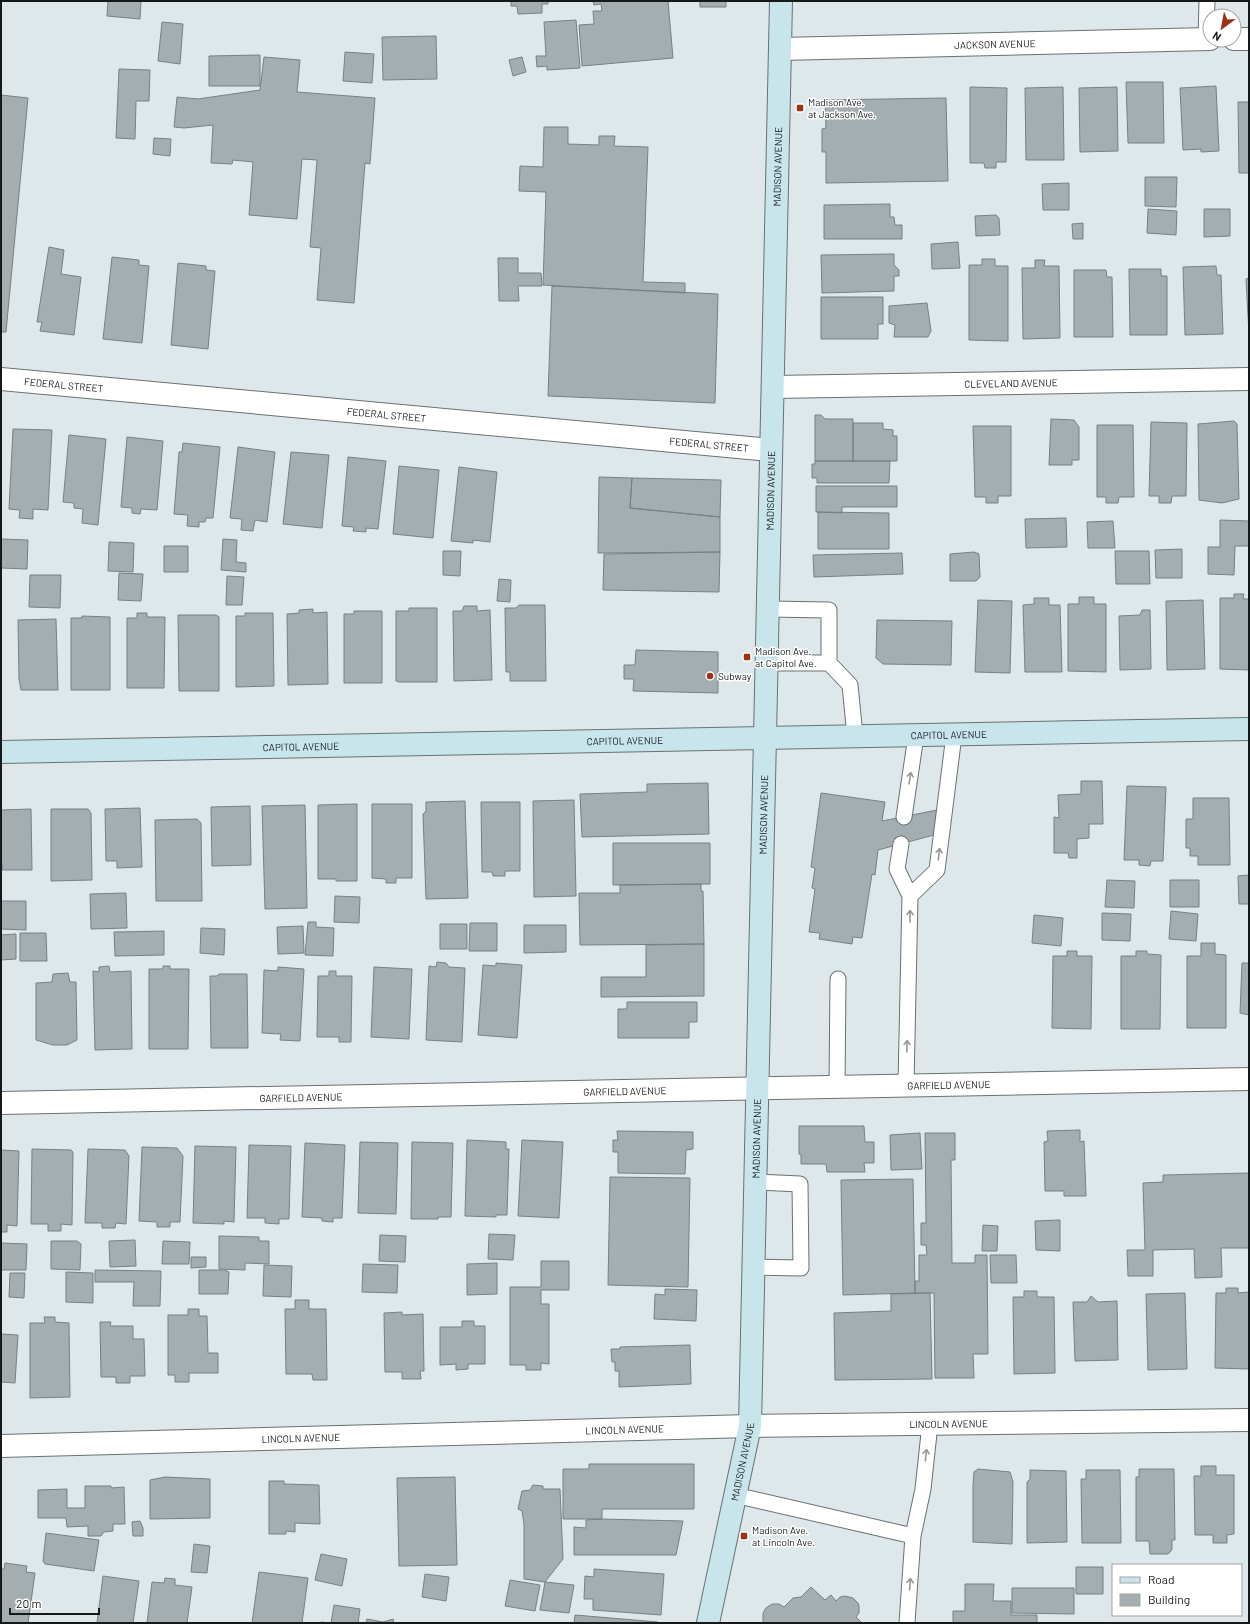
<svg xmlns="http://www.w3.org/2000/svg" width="1250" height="1624" viewBox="0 0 1250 1624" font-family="Barlow,sans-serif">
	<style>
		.building { fill: #a4adb0; stroke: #778083 }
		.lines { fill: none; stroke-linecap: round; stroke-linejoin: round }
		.lane-casing { stroke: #687173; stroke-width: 17 }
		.street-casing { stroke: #687173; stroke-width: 24 }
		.secondary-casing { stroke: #687173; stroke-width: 24 }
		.lane { stroke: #fff; stroke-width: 15 }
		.street { stroke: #fff; stroke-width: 22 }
		.secondary { stroke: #c7e5eb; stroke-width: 22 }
		.oneway { stroke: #969898 }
		.poi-dot { fill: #9a3216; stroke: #fff; stroke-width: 1.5 }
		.labels { text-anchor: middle; stroke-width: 3; stroke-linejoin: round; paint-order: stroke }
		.street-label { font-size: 10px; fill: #16191a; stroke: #fff }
		.poi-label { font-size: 10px; fill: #16191a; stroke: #fff; text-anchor: start }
	</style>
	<rect width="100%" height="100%" fill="#dee8eb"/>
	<path class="building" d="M108,1H141L140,19L107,16Z
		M511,1H548V4H542V13L518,14L517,6H511Z
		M593,1H668L673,58L582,66L579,25L594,24L593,11H602L601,4L594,5Z
		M700,1H726V7H700Z
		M576,20L580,68L547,70V66L537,67L536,56H546L544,22Z
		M162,22L183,24L180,64L158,61Z
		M436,36L437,79L383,80L382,37Z
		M345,52L374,54L372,83L343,81Z
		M260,55V86H209V56Z
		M264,57L300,60L297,92L375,98L370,164L365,163L354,303L317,300L321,248L310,247L317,160L302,159L297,219L249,215L253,162L233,160L232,164L211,163L213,125L184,128L174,127L177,97L198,99L260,90Z
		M522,57L526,72L513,76L509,60Z
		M119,69L150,70L149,101H136L135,139L116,138Z
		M1126,82H1163L1164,143H1128Z
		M1216,86L1219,151L1201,152V149L1183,150L1180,88Z
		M970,87L1007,88L1006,162H996V168H985L984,163H970Z
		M1063,87L1064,160H1026L1025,88Z
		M1117,87L1118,151L1080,152L1079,88Z
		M1,95L28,98L6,332H1Z
		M946,98L948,181L826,183V152H822V129L826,128L825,100Z
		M1238,102H1249V173H1239Z
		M544,127H568V144L599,145V136H615L614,146L648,147L643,282L685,283V293L543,285L546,192L519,191L520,166L543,167Z
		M154,138L171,139L170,156L153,154Z
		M1145,177H1177L1176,207L1145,206Z
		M1069,183V210H1043L1042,184Z
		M890,204V217H894L895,225H902V239H824V205Z
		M1148,209L1177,211L1176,235L1147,233Z
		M1204,209H1230V236L1204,237Z
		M996,215L999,218L1000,235L976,236L975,216Z
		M1083,223V239H1073L1072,224Z
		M958,242L960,268L932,269L931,244Z
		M49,247L64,250L61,274L81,277L74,335L40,331L42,322H37Z
		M894,254V265L899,270V276H894V291L822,293L821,255Z
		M112,257L139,260V265L149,266L142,343L103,339Z
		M498,258H518V273H541L542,286H518L519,301H499Z
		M982,259H995V266H1008V341L969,340V265H982Z
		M1035,260H1045L1044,266H1059L1060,338L1023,339L1022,268H1035Z
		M178,263L206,266V270L215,271L208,349L171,345Z
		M1216,266L1217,275H1221L1223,334L1185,335L1183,267Z
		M1129,269H1161V276H1167V335H1130Z
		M1074,270H1106L1107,277H1112L1113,337H1074Z
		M1249,278V334L1246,279Z
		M552,286L718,294L715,403L548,396Z
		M821,297H883V324H878V339H821Z
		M927,303L931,331L928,337H894L895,325L889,323V306Z
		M815,415H821L825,419H853V461H815Z
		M1051,419L1074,420L1079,427V460H1072V465H1049Z
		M1234,421L1237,424L1239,499L1222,503L1199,500L1198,424Z
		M1151,422L1187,423L1186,496H1172L1171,503H1159V496H1149Z
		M853,423H883V429L893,430V436H897V461H853Z
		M1097,425H1133L1134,497H1119L1118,503H1106V497H1097Z
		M973,426H1011V496H998V503H986V497H975Z
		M13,429L52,430L48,510L33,509V519L19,518L20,510L9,509Z
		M69,435L106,439L98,525L82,523L83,509L74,508V503L63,502Z
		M127,437L163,441L157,510L141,509L140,514L132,513V508L121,507Z
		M183,443L220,447L213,518H206L205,522H199V527L187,526L188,515L174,514L179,452H182Z
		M238,447L275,452L267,522L255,520L253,531L241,530L242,519L230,518Z
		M291,452L329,455L322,528L283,524Z
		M348,457L386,461L378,529L366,528V532L353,531L354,527L342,526Z
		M815,461H890L889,483H817V478H812V464H815Z
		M399,466L439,470L433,538L393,534Z
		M459,467L497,472L490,542L473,540V543L451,541Z
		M599,477L632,478L630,508L720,517V552L598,553Z
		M632,478L721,480L720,517L630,508Z
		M816,486H897V507H842V513L816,512Z
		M818,512L889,513V549H818Z
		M1066,518L1067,547L1026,548L1025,519Z
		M1220,520L1249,521V546H1235L1234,575L1208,574V547H1220Z
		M1113,521L1115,548H1088L1087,522Z
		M1,539L28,540L27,569L1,568Z
		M223,539L237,540L236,562L246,563V572L221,570Z
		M109,542L134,543L133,572L108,571Z
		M164,546H188V572H164Z
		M1182,549V578H1156L1155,550Z
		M443,551H461L460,576L443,575Z
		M1115,551H1149L1150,584H1116Z
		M720,552L719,592L603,590L604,554Z
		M974,552L979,554L980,577L976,581H950V554Z
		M902,553L903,574L814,577L813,555Z
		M119,573L143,574L141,601L118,600Z
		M30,575H61L60,608L29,607Z
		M227,576L244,577L242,605H226Z
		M499,579L511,580L510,602L497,601Z
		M1234,594H1244L1243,599H1249V670L1220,669V598H1234Z
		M1079,597H1094V604H1106V672L1068,671V604H1079Z
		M1034,598H1049V605H1060L1062,672H1025L1023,605L1034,604Z
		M978,600L1012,601L1010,673L975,672Z
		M1203,600L1205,669L1167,670L1166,601Z
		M519,605H545L546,681H510V672H506L505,608H516Z
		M464,606H477V611L490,610L492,680L454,681L453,611H462Z
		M409,608H437V682H399L396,681V611H409Z
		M313,609V613L327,612L328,684L288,685L287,614L299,613V610Z
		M1142,610H1150L1151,669L1120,670L1119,616L1140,615Z
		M354,611H382V683H344V614H354Z
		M137,613H147V617H165L164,688H127V618H137Z
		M245,613H273L274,686L236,687V616H245Z
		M178,615H216L219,617V691H179Z
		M82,616L110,617V690H71V618H82Z
		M56,619L58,690H21L19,679L18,620Z
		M877,620L952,621L951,665L883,664L876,658Z
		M636,650L718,652V693L633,691L634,679H624V665H635Z
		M1081,781H1102L1103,824H1089V838L1077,839V858H1069L1068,853H1054V817L1059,818L1058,795L1081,794Z
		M708,783L709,834L582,837L580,794L647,792V784Z
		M1127,786L1166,787L1163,861H1151L1150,866L1139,865V860H1124Z
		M821,793L885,802L882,821L937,810L934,835L878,850L875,875L872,874L862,938L853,937L852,944L819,939L820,933L809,932L815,889L812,888L815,868L811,867Z
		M1193,798H1229L1230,865H1198V856H1190V848H1186V819H1193Z
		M574,800L576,896L534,897L533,801Z
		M465,801L468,898L426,899L423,814L426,811V802Z
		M481,802H520V871H505V876H493L492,872H482Z
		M357,804V881H336V879H318V805Z
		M372,804H412V878H396V883H386V879L372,878Z
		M305,805L307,908L265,909L262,806Z
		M250,806L251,865L212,866L211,807Z
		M140,808L142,867L117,868V861H106L105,809Z
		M31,809L32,870H2V864H1V810Z
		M51,809H88L91,813L92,880L51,881Z
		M197,819L201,823L202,901H156L155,820Z
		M613,843H710V884L613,885Z
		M1249,875V904H1239L1238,876Z
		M1107,880L1135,881L1134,908L1105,907Z
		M1170,880H1199V907H1170Z
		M701,884V891H703L704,944L580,945L579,893H620V885Z
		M126,893L127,928L91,929L90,894Z
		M335,896L360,897L359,923L334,922Z
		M1,901H26V930L1,929Z
		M1171,911L1198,914L1196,941L1169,939Z
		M1102,913L1131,914L1130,941L1102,940Z
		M1034,915L1063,918L1061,946L1032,943Z
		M308,922H316V927L334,928L333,956L305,955Z
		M470,923H497V951H469Z
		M440,924H467V949H440Z
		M524,925H566V952L524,953Z
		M303,926L304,953L278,954L277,927Z
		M201,928L225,929L224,955L200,953Z
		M164,931V955L115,956L114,932Z
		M20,933H46L47,961H20Z
		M16,934V959L1,960V935Z
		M1201,943H1215V954L1226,955V1028H1187V956H1201Z
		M704,944V996L601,997V977H646V945Z
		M1067,951H1077V956H1092L1091,1029L1052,1028L1053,956H1067Z
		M1136,951H1147V954L1161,955L1160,1029H1121V956H1136Z
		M437,962L446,963L449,967L465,968L462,1042L426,1040L429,966L436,967Z
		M496,963L522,965L517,1038L478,1035L483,965L496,966Z
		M1242,963H1249V1015L1240,1013Z
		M109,966L110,972L131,971L132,1049L95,1050L93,971L99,972V967Z
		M163,966H170V969H189L188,1049H149V969H163Z
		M278,967L304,969L300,1041L280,1040L281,1034L262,1033L264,970L278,971Z
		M374,967L412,969L409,1039L371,1037Z
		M329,971H336V976H352L351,1042H339V1037H317L318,976H329Z
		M68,973L70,982H76L77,1040L67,1045H53L36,1040V983L52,982L53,974Z
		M219,974H247L248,1048H211L210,976H217Z
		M627,1002H697V1022H689V1038H618V1009H627Z
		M799,1126H864L865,1142H874V1163H864L865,1172H827L826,1164H801V1155L799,1154Z
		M1080,1130V1142L1084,1141L1086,1196H1064V1191H1045L1044,1142L1048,1141L1047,1131Z
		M617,1131L693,1132V1149L686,1150L685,1174L618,1173V1152H613V1140H618Z
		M920,1133L922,1169L891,1170L890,1135Z
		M925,1133H955V1160H951L952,1263H975V1255H987L988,1354H973L974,1378H935L934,1293H915V1281H919V1255H927L926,1245H921V1223H926Z
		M467,1140L506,1142V1149H509L507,1215H496V1217L465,1216Z
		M522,1140L563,1142L559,1218L518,1216Z
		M360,1142L398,1143L396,1214L358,1213Z
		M412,1142L453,1143L451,1217H438V1219H411Z
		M305,1143L345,1145L342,1218H333V1222L322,1221V1218L302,1217Z
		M249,1145L291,1146L289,1219H279V1224L265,1223V1218H247Z
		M195,1146L236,1147L234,1222L224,1221V1224L193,1223Z
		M142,1147L177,1148L183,1156L180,1222H170V1227H157V1222L139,1221Z
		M32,1149L71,1150L73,1152L72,1225L61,1224V1231H48V1224H31Z
		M88,1149L125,1150L129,1156L126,1224L116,1223L115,1228H102V1223H85Z
		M1,1150L19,1151L17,1226L7,1225V1232H1Z
		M1249,1173V1248H1221L1222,1277L1195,1278L1194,1249L1153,1250V1276H1128L1127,1250H1145L1143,1183L1163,1182V1175Z
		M610,1177L690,1178L688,1287L608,1285Z
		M913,1179L915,1293L843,1295L841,1180Z
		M1060,1220V1251L1036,1250L1035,1221Z
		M983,1225L998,1226L997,1251H982Z
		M489,1234L515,1235L513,1260L488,1259Z
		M380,1235L406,1236L405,1262L379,1261Z
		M219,1236L259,1237V1241H269V1264L245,1263V1270L219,1269Z
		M135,1240L136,1266L110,1267L109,1241Z
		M51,1241H77L81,1244L80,1270L51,1269Z
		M163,1241L190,1242L189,1264H162Z
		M1,1243L27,1244L26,1270H1Z
		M990,1255H1016L1017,1283H991Z
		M191,1257H206V1267L191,1268Z
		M541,1261H569V1290H541V1304H549V1364L541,1363V1370H526V1365H510V1287H541Z
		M497,1263V1294L467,1295V1264Z
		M363,1264L398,1265L397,1293L362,1292Z
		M264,1265L292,1266L291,1297L263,1296Z
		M95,1270L161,1271L160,1306H133L134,1282H95Z
		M199,1270H225L229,1272L228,1294H199Z
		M66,1272L93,1273V1303L66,1302Z
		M10,1273H25L24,1298L9,1297Z
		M1226,1288H1238V1293L1249,1292V1369L1215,1368L1216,1293H1226Z
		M665,1289L697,1290L696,1321L654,1319L655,1294L665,1295Z
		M1024,1291H1037V1297H1054L1055,1373L1014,1374L1013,1297H1024Z
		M930,1293L932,1379L835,1380L834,1313L891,1311V1294Z
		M1185,1293L1187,1369L1148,1370L1146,1294Z
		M1091,1296L1098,1302L1117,1301L1118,1360L1075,1361L1073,1302H1087Z
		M295,1300H309V1309H326L327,1380H313L312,1374H286L285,1309H295Z
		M188,1309H199V1316H207L208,1353H218V1373H189V1382H175V1375H168V1315H188Z
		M402,1312V1315L423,1314L424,1371H420L421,1379H402V1372H385L384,1313Z
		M44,1317H55V1322L69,1323L70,1397L30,1398V1323H45Z
		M462,1321H474V1326H485V1364H468V1369L456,1370V1364L440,1365V1327H462Z
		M100,1322H111L110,1326H133V1339H144L145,1376H130V1383H116V1377H101Z
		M1,1334L18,1335L15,1383L1,1382Z
		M690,1345L691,1384L619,1387V1371H615V1362H612L611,1349H620V1347Z
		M589,1464H694V1509H602V1519H563V1469H589Z
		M1201,1466H1216V1475H1234V1534L1227,1535V1543H1213V1535H1195L1194,1476H1201Z
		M978,1469L1010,1472L1013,1482L1012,1544L973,1542V1486L974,1472Z
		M1139,1469H1174L1175,1540H1172V1550L1168,1554H1150L1149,1541H1136V1477H1139Z
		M1030,1470L1066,1471L1067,1542L1027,1543V1482L1030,1479Z
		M1086,1470H1120L1121,1543H1082L1081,1479H1086Z
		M165,1477L210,1479V1518L150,1519V1480Z
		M455,1477L457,1565L399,1566L397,1478Z
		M269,1481H284V1484L319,1485L320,1524L295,1523V1532L286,1531V1534H269Z
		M533,1485L543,1486V1489H560L563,1559L545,1582L524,1579V1524L522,1511L518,1509L522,1491L530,1490Z
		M85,1486H111V1488L124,1487L125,1524H113V1531L104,1532L101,1536H88V1526L67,1527L66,1518H38V1490L67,1489V1508H85Z
		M602,1519L683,1521L676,1555H574V1527L586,1528V1520Z
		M140,1521L143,1528V1536H133L132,1522Z
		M46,1533L99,1540L94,1571L45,1564L43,1561Z
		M194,1544L210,1546L207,1573L191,1572Z
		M321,1554L347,1559L342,1586L315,1580Z
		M5,1563L27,1566L26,1572L35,1573L28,1623H1V1569H4Z
		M1076,1567H1103V1594H1076Z
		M594,1569L664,1574L661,1615L593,1610V1599H584L585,1576L594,1577Z
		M259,1572L308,1578L302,1623H252Z
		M425,1574L449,1577L446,1601L422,1597Z
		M103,1576L139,1581L133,1623H97Z
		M165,1578L175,1579V1585L192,1587L187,1623H147L152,1582L164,1583Z
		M510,1580L540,1585L535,1611L505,1606Z
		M545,1582L574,1585L569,1613L540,1610Z
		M965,1584H994L993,1601H1011V1615H1037V1623H953V1611H965Z
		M811,1587L825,1600L831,1595L836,1601L840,1597L845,1596L853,1598L858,1603L859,1606V1613L856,1617L862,1623H763V1613L766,1608L772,1604H779L784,1607L793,1598L801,1597Z
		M1012,1588H1074V1614L1012,1613Z
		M334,1605L360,1609L358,1623H321V1622L331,1623Z
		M575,1615L658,1622V1623H574Z
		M367,1619L383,1622L393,1619L394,1623H396H366Z"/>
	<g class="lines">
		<g class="lane-casing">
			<path id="lane" d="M1206,39L1207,1
				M767,663H829V610L768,609
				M829,663L850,685L855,736
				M904,817L916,736
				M901,844L897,869L910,896L906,1085
				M910,896L937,870L954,735
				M837,1087L838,979
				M754,1267L801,1268L800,1184L756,1182
				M735,1495L913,1536
				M907,1623L913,1536L923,1489L930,1424"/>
		</g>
		<g class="street-casing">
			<g id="street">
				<path d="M1234,39H1249"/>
				<path id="s1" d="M780,49L1210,39"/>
				<path id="s2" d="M1,379L771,450"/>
				<path id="s3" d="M773,387L1249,379"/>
				<path id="s4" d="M1,1103L1249,1079"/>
				<path id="s5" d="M1,1446L750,1426L1249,1420"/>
			</g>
		</g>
		<g class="secondary-casing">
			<g id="secondary">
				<path id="s6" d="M1,752L1249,729"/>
				<path id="s7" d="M708,1623L750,1426L781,1"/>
			</g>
		</g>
		<use href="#lane" class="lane"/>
		<use href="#street" class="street"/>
		<use href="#secondary" class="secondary"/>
	</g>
	<defs><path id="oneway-shaft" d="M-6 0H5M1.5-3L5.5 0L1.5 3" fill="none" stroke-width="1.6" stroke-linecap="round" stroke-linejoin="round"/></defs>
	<g class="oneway">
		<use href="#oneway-shaft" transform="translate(910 778) rotate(-81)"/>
		<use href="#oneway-shaft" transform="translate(939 854) rotate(-83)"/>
		<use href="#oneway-shaft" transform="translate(910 916) rotate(-89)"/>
		<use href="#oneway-shaft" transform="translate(907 1046) rotate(-89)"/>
		<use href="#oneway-shaft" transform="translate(926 1455) rotate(-84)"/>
		<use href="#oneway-shaft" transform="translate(910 1584) rotate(-86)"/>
	</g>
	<g class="poi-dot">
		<rect x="796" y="104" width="8" height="8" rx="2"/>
		<rect x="743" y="653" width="8" height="8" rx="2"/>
		<circle cx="710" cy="676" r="4"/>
		<rect x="740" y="1532" width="8" height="8" rx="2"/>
	</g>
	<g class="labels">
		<g class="street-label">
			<text dy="4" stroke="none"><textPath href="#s1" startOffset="215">JACKSON AVENUE</textPath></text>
			<text dy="4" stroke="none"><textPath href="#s7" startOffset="1461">MADISON AVENUE</textPath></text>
			<text dy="4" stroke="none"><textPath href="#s3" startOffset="238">CLEVELAND AVENUE</textPath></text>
			<text dy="4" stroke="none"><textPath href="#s2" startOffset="63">FEDERAL STREET</textPath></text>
			<text dy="4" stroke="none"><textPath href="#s2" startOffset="387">FEDERAL STREET</textPath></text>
			<text dy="4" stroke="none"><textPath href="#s2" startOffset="711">FEDERAL STREET</textPath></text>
			<text dy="4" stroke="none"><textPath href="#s7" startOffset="1137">MADISON AVENUE</textPath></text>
			<text dy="4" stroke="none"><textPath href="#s6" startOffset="948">CAPITOL AVENUE</textPath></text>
			<text dy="4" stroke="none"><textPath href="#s6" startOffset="624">CAPITOL AVENUE</textPath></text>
			<text dy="4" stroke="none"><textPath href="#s6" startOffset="300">CAPITOL AVENUE</textPath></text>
			<text dy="4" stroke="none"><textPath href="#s7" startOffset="813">MADISON AVENUE</textPath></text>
			<text dy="4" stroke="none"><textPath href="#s4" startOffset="948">GARFIELD AVENUE</textPath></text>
			<text dy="4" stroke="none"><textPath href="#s4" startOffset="624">GARFIELD AVENUE</textPath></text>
			<text dy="4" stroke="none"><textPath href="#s4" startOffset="300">GARFIELD AVENUE</textPath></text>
			<text dy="4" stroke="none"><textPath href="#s7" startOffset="489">MADISON AVENUE</textPath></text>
			<text dy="4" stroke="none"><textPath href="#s5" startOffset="948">LINCOLN AVENUE</textPath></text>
			<text dy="4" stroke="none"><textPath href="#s5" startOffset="624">LINCOLN AVENUE</textPath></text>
			<text dy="4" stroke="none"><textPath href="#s5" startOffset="300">LINCOLN AVENUE</textPath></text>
			<text dy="4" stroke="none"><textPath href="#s7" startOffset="165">MADISON AVENUE</textPath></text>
		</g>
		<g class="poi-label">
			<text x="808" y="106">Madison Ave.<tspan x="808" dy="12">at Jackson Ave.</tspan></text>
			<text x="755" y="655">Madison Ave.<tspan x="755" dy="12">at Capitol Ave.</tspan></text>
			<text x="718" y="680">Subway</text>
			<text x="752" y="1534">Madison Ave.<tspan x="752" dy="12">at Lincoln Ave.</tspan></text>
		</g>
	</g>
	<rect width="1250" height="1624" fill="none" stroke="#16191a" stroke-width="4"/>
	<rect x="1112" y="1564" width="130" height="52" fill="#ffffff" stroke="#a2a3a3"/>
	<rect x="1120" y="1577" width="20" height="6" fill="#c7e5eb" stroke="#a2a3a3"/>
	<text x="1148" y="1584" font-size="12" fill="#16191a">Road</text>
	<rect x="1120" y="1594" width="20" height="12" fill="#a4adb0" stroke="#a2a3a3"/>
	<text x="1148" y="1604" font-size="12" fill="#16191a">Building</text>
	<g transform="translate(1222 28) rotate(212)"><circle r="19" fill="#ffffff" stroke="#a2a3a3"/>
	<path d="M0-3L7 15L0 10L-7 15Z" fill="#9a3216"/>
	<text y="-6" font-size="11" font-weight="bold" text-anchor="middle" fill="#16191a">N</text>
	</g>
	<path d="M10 1608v6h89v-6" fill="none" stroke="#16191a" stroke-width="2"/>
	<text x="16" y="1608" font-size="12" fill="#16191a" stroke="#ffffff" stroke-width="3" paint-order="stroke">20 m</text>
</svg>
